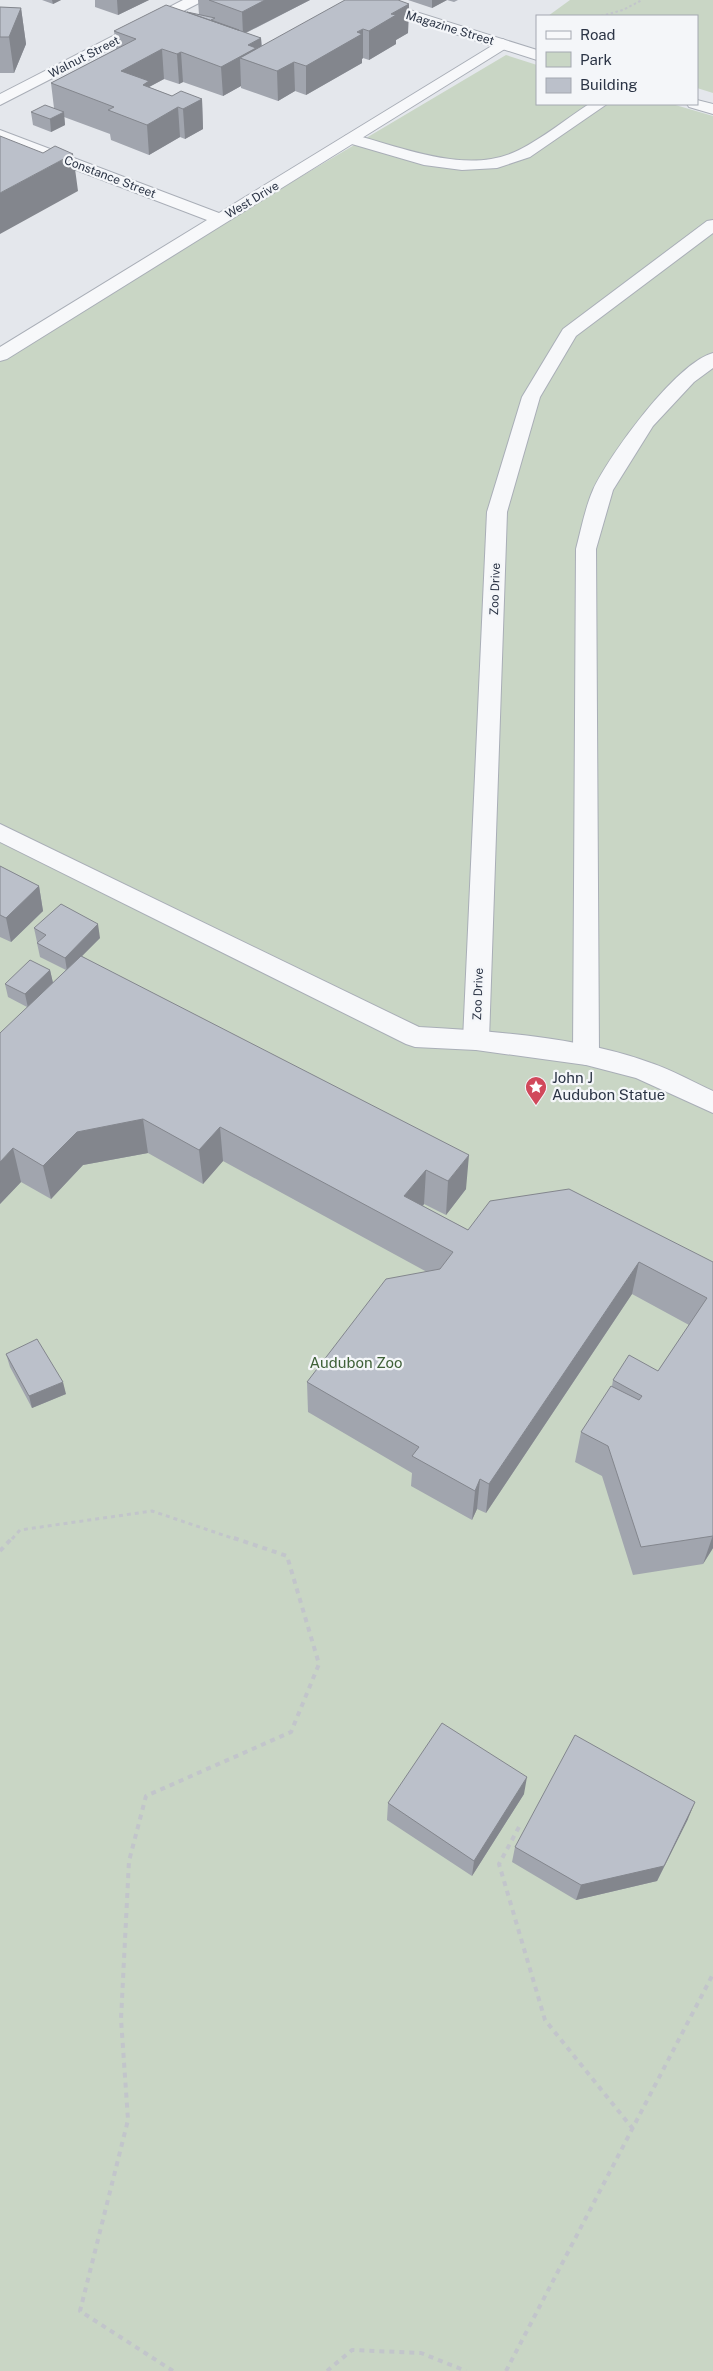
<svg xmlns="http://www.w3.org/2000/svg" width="713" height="2371" viewBox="0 0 713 2371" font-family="'Public Sans',sans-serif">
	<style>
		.green { fill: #c9d6c5 }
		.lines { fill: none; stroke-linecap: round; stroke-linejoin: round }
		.service-casing { stroke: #a9aeb7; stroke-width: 2 }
		.minor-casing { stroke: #a9aeb7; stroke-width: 2 }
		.tertiary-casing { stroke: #a9aeb7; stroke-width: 2 }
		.path-far2 { stroke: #c2c5cb; stroke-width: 2; stroke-dasharray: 2.5 2.5; stroke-linecap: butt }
		.path-far1 { stroke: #c2c5cb; stroke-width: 3; stroke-dasharray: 4 4; stroke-linecap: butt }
		.path { stroke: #c2c5cb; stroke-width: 4; stroke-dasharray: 5 5; stroke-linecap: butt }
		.service { fill: #f7f8fa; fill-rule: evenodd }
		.minor { fill: #f7f8fa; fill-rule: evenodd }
		.tertiary { fill: #f7f8fa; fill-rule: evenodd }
		.wall { fill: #a1a5ae }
		.shaded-wall { fill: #83868d }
		.building { fill: #bbc0ca; stroke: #83868d }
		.labels { text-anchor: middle; stroke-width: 4.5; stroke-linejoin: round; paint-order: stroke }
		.far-street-label { font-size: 12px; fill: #2b3445; stroke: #f4f6f9 }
		.poi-label { font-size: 15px; fill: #2b3445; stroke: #f4f6f9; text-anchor: start }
		.park-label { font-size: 15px; fill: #3f6138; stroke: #f4f6f9 }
	</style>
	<rect width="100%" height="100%" fill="#e4e7ec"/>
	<path class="green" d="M570,0H713V93L697,88V16H548Z
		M506,55L537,65V104H672L713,116V2371H0V355Z"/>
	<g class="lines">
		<g class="service-casing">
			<path id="service" d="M589,104H607L530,157L497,168L462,170L424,165L345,142L343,139L345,136L351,134C402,147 468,176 519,150C543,138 566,119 589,104Z
				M0,824L419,1027C493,1031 581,1037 651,1063C672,1070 693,1082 713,1091V1113L636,1078L586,1065L476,1050L415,1047L406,1044L0,842Z"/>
		</g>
		<g class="minor-casing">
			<path id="minor" d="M183,0H201L199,3L0,105V94Z
				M503,39L511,44L508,47L7,359L0,361V347L207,220L0,141V130L219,213Z
				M713,220V233L576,336L540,397L507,512L489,1040L485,1047L476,1050L467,1047L463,1040L487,512L522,397L563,329L707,221Z
				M713,353V368L694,382L653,426L613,490L596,549L599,1055L595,1062L586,1065L577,1062L573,1055L576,549C581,530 585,508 593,490C609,455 676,363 713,353Z"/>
		</g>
		<g class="tertiary-casing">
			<path id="tertiary" d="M356,0H378L537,50V60L358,3Z
				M697,100L713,104V114L689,107L687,104H697Z"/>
		</g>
		<path class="path-far2" d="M601,16L623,10L642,0"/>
		<path class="path-far1" d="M12,1539L20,1530L152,1511L235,1539"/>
		<path class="path" d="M0,1551L13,1537
			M519,1827L499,1864L545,2020L633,2129
			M173,2371L80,2311L128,2120L121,2019L129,1861L146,1796L291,1732L319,1664L287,1556L231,1537
			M327,2371L352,2350L421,2353L466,2371
			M506,2371L713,1974"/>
		<use href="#service" class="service"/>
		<use href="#minor" class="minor"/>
		<use href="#tertiary" class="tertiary"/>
	</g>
	<path class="wall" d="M42,0H61L53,4Z
		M95,0H149L118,15L95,7Z
		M198,0H310L246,33L261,38L262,46L409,4L408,33L396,40V44L369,60L363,58L362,59V63L306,95L295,91L278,101L241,88V86L223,96L183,82L179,84L164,79L149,87L172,96L202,99L203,129L185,139L180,137L149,155L111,140L110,134L64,117L65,125L51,132L33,125L31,112L54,108L51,83L116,49L114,31L187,12L199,15Z
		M408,0H447L432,8Z
		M447,0H458L454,2Z
		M0,7L21,8L26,44L14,73H0Z
		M0,866L39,886L43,911L11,942L0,937Z
		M34,928L100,938L82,956L466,1189L446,1215L424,1204L423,1206L468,1230L713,1262V1548L703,1564L633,1575L602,1476L575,1462L581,1432L612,1386L613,1380L658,1371L689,1325L632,1294L486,1513L477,1509L472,1520L411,1486L412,1473L308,1412L307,1382L427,1272L223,1161L203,1184L148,1153L83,1165L51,1199L21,1182L0,1204L27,1007L8,997L5,984L50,970L53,983L66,970L40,957L37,943L38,942H37Z
		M6,1354L66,1394L32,1408L10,1367Z
		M524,1794L472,1876L387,1820L388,1803Z
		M688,1819L657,1881L576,1900L512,1862L515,1847Z"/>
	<path class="shaded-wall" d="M52,0H61L53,4Z
		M117,0H149L118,15Z
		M265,0H310L243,34L242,12Z
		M432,0H447L432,8Z
		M409,4L408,33L396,40V44L369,60V31L391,14Z
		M21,8L26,44L14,73L9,37Z
		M363,29V58L362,59V63L306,95V66Z
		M261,38L262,66L240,58L241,86L223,96L221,67L248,45Z
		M162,49L164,79L149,87L151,111L121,71Z
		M181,52L183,82L179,84L177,54Z
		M294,62L295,91L278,101L277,71Z
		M202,99L203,129L185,139L183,109Z
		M178,107L180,137L149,155L147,125Z
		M64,112L65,125L51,132L50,119Z
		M73,154L78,191L0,234V193Z
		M39,886L43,911L11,942L6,918Z
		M98,924L100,938L67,971L65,958Z
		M50,970L53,983L28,1008L25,994Z
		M143,1119L148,1153L83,1165L51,1199L43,1166L77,1132Z
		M220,1127L223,1161L203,1184L199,1150Z
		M13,1148L21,1182L0,1204V1162Z
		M469,1155L466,1189L446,1215L448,1181Z
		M426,1170L424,1204L405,1227L404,1196Z
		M639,1262L632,1294L486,1513L489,1484Z
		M63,1382L66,1394L32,1408L29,1396Z
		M480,1479L477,1509L472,1520L475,1491Z
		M713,1535V1548L703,1564Z
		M527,1777L524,1794L472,1876L474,1861Z
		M695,1802L688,1819L657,1881L576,1900L581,1885Z"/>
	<path class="building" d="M209,0H265L242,12Z
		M345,0H398L409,4L391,14L396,15L369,31L363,29L357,32L362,34L306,66L294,62L277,71L240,58Z
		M166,5L261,38L248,45L256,48L221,67L181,52L177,54L162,49L121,71L149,81L143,85L172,96L181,91L202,99L183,109L178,107L147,125L108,110L114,107L51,83L136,39L114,31Z
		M0,7L21,8L9,37H0Z
		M187,12L215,18L211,20L239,30H238Z
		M45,105L64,112L50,119L31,112Z
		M0,136L43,153L55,146L73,154L0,193Z
		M0,866L39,886L6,918L0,915Z
		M61,904L98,924L65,958L37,943L46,935L34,928Z
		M81,956L469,1155L448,1181L426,1170L404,1196L468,1230L490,1201L569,1189L713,1262V1536L641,1547L608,1446L581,1432L611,1386L639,1400L642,1396L613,1380L629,1355L658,1371L707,1298L639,1262L489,1484L480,1479L475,1491L412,1456L419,1447L307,1382L386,1279L440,1269L453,1252L220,1127L199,1150L143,1119L77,1132L43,1166L13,1148L0,1162V1033Z
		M30,960L50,970L25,994L5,984Z
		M37,1339L63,1382L29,1396L6,1354Z
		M442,1723L527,1777L474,1861L388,1803Z
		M575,1735L695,1802L664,1866L581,1885L515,1847Z"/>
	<defs>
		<g id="sight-pin" transform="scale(1.125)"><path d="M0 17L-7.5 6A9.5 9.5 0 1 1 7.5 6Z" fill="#d1495b" stroke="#f4f6f9"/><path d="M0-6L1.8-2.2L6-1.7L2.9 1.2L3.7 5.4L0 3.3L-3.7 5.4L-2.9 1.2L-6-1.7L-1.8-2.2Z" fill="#fff"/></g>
	</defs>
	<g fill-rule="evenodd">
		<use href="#sight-pin" x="536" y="1087"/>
	</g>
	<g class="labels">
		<g class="far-street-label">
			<text transform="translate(450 28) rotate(17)" y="4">Magazine Street</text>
			<text transform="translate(84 57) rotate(-27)" y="4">Walnut Street</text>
			<text transform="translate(110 177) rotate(21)" y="4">Constance Street</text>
			<text transform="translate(252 200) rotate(-31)" y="4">West Drive</text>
			<text transform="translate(495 589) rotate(-88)" y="4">Zoo Drive</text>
			<text transform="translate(478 994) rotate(-88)" y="4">Zoo Drive</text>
		</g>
		<g class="poi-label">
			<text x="552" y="1083">John J<tspan x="552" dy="17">Audubon Statue</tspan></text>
		</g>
		<g class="park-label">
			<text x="356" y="1368">Audubon Zoo</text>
		</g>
	</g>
	<rect x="536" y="15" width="162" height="90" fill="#f4f6f9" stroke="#a4a8b1"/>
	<rect x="546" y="31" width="25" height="8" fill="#f7f8fa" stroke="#a4a8b1"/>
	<text x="580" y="40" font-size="15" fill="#2b3445">Road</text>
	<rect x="546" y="52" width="25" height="15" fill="#c9d6c5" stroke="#a4a8b1"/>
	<text x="580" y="65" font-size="15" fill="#2b3445">Park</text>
	<rect x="546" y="78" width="25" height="15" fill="#bbc0ca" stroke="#a4a8b1"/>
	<text x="580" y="90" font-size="15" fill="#2b3445">Building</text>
</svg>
